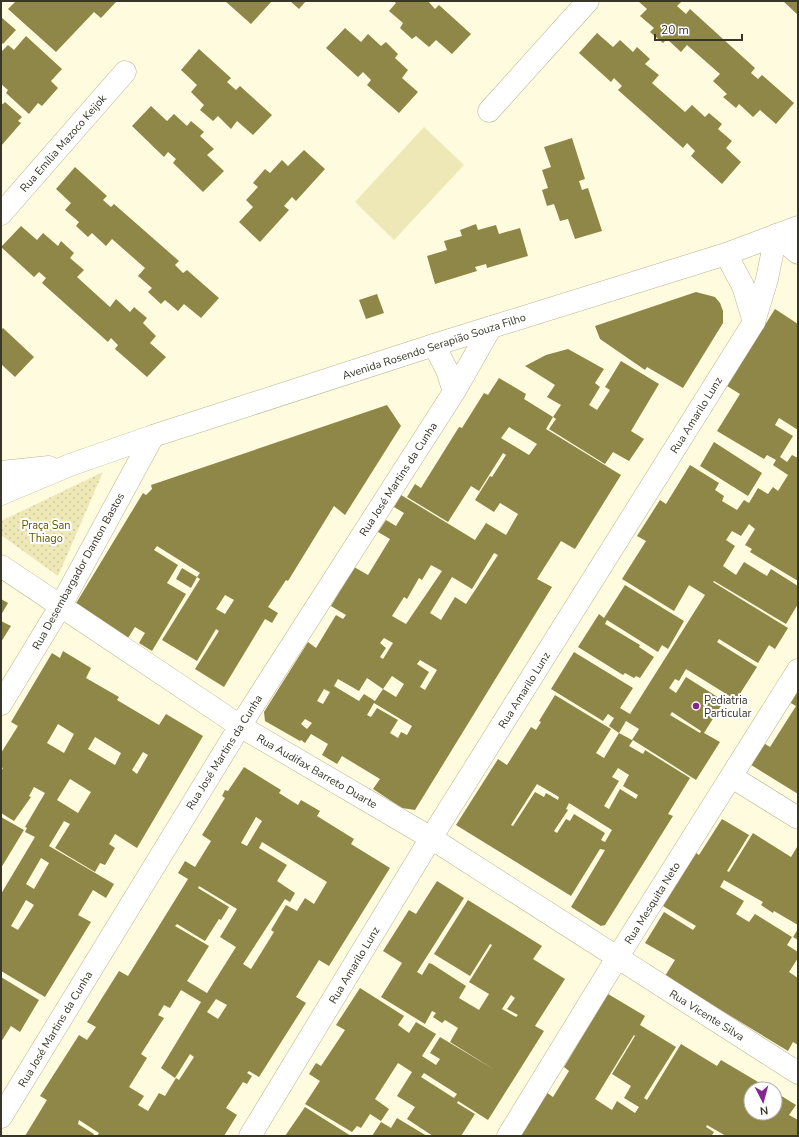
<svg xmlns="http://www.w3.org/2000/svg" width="799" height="1137" viewBox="0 0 799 1137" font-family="'Nunito Sans',sans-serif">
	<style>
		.park { fill: url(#park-dots) }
		.pitch { fill: #eee8b6 }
		.building { fill: #8f8747; fill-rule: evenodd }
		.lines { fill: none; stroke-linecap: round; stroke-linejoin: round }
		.minor-casing { stroke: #b9b492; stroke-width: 23 }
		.tertiary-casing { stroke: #b9b492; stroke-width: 23 }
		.minor { stroke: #fff; stroke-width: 22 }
		.tertiary { stroke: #fff; stroke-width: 22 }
		.poi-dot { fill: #85258f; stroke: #fff; stroke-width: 1.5 }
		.labels { text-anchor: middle; stroke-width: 4; stroke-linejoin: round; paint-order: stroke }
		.street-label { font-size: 11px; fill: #373628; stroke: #fff }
		.park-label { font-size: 11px; fill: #625807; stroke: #fff }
		.poi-label { font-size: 11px; fill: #373628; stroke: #fff; text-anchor: start }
	</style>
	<defs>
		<pattern id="park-dots" width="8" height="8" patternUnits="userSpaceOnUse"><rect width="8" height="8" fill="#eee8b6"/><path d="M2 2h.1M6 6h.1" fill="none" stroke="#cdc89c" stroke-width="1.8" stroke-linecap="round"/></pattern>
	</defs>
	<rect width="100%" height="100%" fill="#fffbde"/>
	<path class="park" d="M103,472L58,576L1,535V521Z"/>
	<path class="pitch" d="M424,127L464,165L394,240L355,202Z"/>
	<path class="building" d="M16,1H117L101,18L94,12L56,52L8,9Z
		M225,1H272L251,24Z
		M290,1H306L299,9Z
		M393,1H428L435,9L439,5L471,34L452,54L436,40L429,47L416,36L412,39L400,28L403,23L389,11L396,3Z
		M638,1H682L677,6L686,14L690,9L755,68L751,73L758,79L762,75L794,103L776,124L760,110L753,117L739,104L736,108L723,97L727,94L713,81L720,74L687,45L681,52L667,39L663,43L650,32L654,28L640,16L647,9Z
		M783,1H798V15Z
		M1,17L16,30L3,44L1,42Z
		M345,28L361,42L368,34L381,46L386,42L398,54L395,58L408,70L402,78L418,92L399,113L367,85L371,80L363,72L358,77L326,48Z
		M597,33L613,47L620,40L633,52L637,47L650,59L645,64L659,75L652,83L685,112L692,105L705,117L709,113L722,124L718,129L732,141L726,148L741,162L722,184L691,156L695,151L687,143L683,148L618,90L622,86L614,78L611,82L579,53Z
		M26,36L62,69L51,81L58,88L42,106L38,103L29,114L6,93L8,90L1,84V52L8,45L14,50Z
		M199,49L231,78L227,82L236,90L240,86L272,115L253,135L237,121L231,129L218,116L213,121L200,110L204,105L191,92L197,85L181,70Z
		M5,102L22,117L18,121L21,123L1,146V103L3,104Z
		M151,106L167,121L174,114L187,126L191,121L204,132L200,136L214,149L207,155L224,171L203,192L173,163L176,159L168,152L164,157L132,126Z
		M572,138L585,179L579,181L582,190L588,188L602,231L575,239L568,219L560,221L554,204L547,206L542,190L548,188L542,170L551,167L544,147Z
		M304,150L325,169L296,201L292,197L284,206L289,210L260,242L239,222L253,207L246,200L258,187L253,183L265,169L270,173L282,160L288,166Z
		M75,167L107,196L103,200L111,207L114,204L179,261L175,265L183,273L187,270L219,298L201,318L184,304L178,311L165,300L161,304L148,292L152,288L138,276L145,268L112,239L106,246L92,233L88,237L76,226L79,222L65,210L71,203L56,189Z
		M476,224L478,230L496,225L499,234L520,228L528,256L487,268L486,264L475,267L477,271L435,284L427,256L447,250L444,241L462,236L460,230Z
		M21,226L37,240L43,233L58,246L61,241L74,253L70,258L84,270L77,277L110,307L116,299L130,312L134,307L147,318L143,323L156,336L150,343L166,357L147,377L115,349L118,345L111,338L108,342L42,283L46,278L39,272L34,277L1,247Z
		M696,292L715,297L720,303L723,311V323L683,388L647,367L645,370L600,339L595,326Z
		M377,294L384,313L366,319L359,300Z
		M775,309L798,324V430L779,418L775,425L793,436L780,457L787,462L792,455L798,458V581L750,552L752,549L745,545L755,529L749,524L741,536L732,531L726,540L735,546L723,566L736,575L744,562L767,576L771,569L798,586V604L786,624L714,581L713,582L788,628L775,649L769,645L758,663L719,639L717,642L757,667L736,700L686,669L679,681L675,679L669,688L676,693L686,677L724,701L704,733L720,742L696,780L633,740L629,746L643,754L645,750L690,778L668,814L673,816L605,925L601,926L571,907L605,850L600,849L571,896L456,825L498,759L507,765L531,727L536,730L541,722L539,721L555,695L611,729L596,753L604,758L619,733L609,726L614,718L608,714L603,721L551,689L574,652L633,688L620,708L630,714L705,595L689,585L674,611L622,579L646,541L637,536L660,500L666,504L690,465L719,483L715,490L724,496L722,501L737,510L744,500L749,503L758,488L768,494L773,487L778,491L788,475L773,465L776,460L767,455L764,459L717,431L740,394L727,386ZM672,712L701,731L700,733L670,715ZM626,721L639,729L632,740L619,733ZM618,768L629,775L623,786L638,795L636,799L620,789L609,809L604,806L619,781L612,777ZM537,784L559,797L558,800L546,793L544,797L535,792L513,826L511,825ZM569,803L612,830L605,842L601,840L605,833L574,814L570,821L566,819L557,833L554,831L568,810L566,809Z
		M3,328L34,357L15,377L1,364V330Z
		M568,349L604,369L595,383L600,387L589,405L597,410L610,390L605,387L621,361L659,384L631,431L644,439L629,461L613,452L605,464L549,429L556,419L553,417L546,429L621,475L575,549L561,541L537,579L552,587L415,810L402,808L373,789L380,779L342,756L337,764L322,755L328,744L311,734L305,743L301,740L300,741L265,721L264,712L308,642L316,648L336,615L343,619L346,615L331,606L354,567L368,575L390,539L378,532L386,520L396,526L404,513L394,507L401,495L475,540L486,523L506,535L518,514L500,503L494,512L475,500L490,476L492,477L506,455L503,453L479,491L471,486L448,522L407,497L415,484L421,488L459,427L462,428L484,393L488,395L499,378L526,394L524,399L553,417L561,405L547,397L555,385L525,366L546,355ZM509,427L537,444L529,455L501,438ZM494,553L498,555L466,604L455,597L441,620L430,613L452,577L472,589ZM431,565L442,571L406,624L392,616L404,597L407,599L419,578L422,580ZM384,638L393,643L383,659L380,657L386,648L380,643ZM420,660L437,670L425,690L420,687L429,672L417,664ZM392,676L404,684L396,697L383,689L375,701L364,694L359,701L334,686L338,679L359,691L367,678L383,689ZM324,689L330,692L323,704L317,701ZM374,703L412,726L407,735L401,732L398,738L390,733L398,720L377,708L371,717L367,715ZM305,719L312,723L307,729L301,724Z
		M387,405L401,426L345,515L334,506L288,581L286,580L268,607L278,613L272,623L265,619L224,687L195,669L219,631L216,629L197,661L162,640L200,579L197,577L200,573L157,546L154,550L178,565L167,583L186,594L152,651L139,643L145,633L135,627L126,641L75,605L143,493L146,495L152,489L151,485ZM225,595L234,600L225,614L216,609Z
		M714,442L762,473L748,496L700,466Z
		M182,568L197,577L191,588L176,579Z
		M625,585L684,621L668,649L662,645L658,652L607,620L605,624L640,645L639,647L654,657L640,678L636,676L634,678L625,673L623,675L578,647L599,614L604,618Z
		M1,599L8,603L1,615Z
		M1,621L11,626L1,642Z
		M63,651L91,668L86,678L119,697L117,700L159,725L166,714L203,736L137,848L115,834L109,844L115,848L105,865L100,863L95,872L55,848L70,824L64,821L49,846L114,884L106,898L93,890L78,915L91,922L45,997L1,971V894L35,837L25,832L27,828L25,827L45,793L34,787L29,796L31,797L14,821L1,813V771L3,768L1,767V753L18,726L11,722L52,653L60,658ZM58,724L74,734L64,753L47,743ZM95,737L121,753L115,765L88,749ZM143,752L148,755L137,774L132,770ZM70,779L91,792L78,813L57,800ZM41,858L49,863L34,889L26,884ZM26,900L34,905L18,930L11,926Z
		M796,690L798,691V794L748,763L762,742L770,747L796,706L789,702Z
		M244,767L281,790L279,793L298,805L301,800L320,811L317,816L354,839L351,844L390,868L329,966L319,960L296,997L306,1003L259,1077L249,1071L247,1073L252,1076L247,1084L243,1082L226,1108L237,1115L224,1136H97L99,1133L79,1120L78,1124L94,1134L93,1136H25L47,1100L40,1096L79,1035L87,1040L96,1027L87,1022L119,971L128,976L188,879L178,873L185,861L195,867L211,841L202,835L225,798L222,796L225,790L228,791ZM256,817L262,821L247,846L241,843ZM262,842L327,882L314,904L305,898L297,911L286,905L271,930L274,932L251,969L243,964L285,899L290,902L295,893L277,881L287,865L259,848ZM199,886L237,909L220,937L236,947L207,993L187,981L209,946L175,926L177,924L205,941L219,919L221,920L229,907L198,888ZM181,990L201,1002L161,1068L175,1078L190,1054L194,1057L179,1080L176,1078L165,1096L159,1093L148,1111L138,1105L144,1096L129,1087L147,1058L141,1054L164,1018L158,1015L164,1005L170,1008ZM216,999L227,1005L218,1019L207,1012Z
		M1,817L24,830L1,868Z
		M722,819L749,835L727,871L729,872L753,833L791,857L797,847L798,848V925L774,911L773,913L761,905L763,902L724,880L720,887L744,901L736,914L749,922L755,914L792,937L787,945L798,952V958L789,972L798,978V1045L793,1042L788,1051L665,976L675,960L645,943L664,912L693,930L696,926L663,906L679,879L692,850L699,855Z
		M437,881L464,898L417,972L422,975L429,963L432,964L466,986L459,998L479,1010L489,994L469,982L492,945L490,944L470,976L434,954L468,900L542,946L533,959L565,979L535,1026L544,1031L488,1120L458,1101L457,1103L475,1114L461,1136H433L407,1119L415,1107L397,1096L412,1072L398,1063L375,1099L389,1109L381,1121L370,1114L361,1128L357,1126L352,1132L305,1104L320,1081L309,1074L316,1063L321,1066L345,1030L336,1025L360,988L404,1016L398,1025L409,1033L416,1022L436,1034L422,1056L436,1065L440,1059L430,1053L440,1037L495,1070L450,1042L458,1028L445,1020L442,1023L433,1017L436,1013L432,1011L425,1024L381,997L402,963L383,951L409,910L416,914ZM511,995L515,998L507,1009L518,1015L516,1017L502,1009ZM424,1073L457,1094L454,1098L421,1077Z
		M798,929V940L793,937Z
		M1,977L39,1000L20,1032L11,1026L1,1042Z
		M608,994L645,1016L640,1025L676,1047L644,1098L647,1100L681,1044L717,1066L721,1060L770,1089H751V1113H775V1092L796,1105L789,1115L798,1120V1136H726L707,1125L706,1127L714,1132L712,1135L714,1136H519L546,1092L553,1097L569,1071L564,1067ZM634,1035L635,1036L612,1074L631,1086L624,1098L639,1107L635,1113L617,1101L612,1110L595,1099Z
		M305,1107L351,1136H285Z
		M397,1118L427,1136H372L381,1122L391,1128Z"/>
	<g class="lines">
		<g class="minor-casing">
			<path id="minor" d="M489,111L588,1
				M1,214L125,72
				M776,235L798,253
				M434,345L447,370L454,392
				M1,566L240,726L431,838L798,1073
				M1,704L60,607L153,436
				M732,777L798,818
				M1,1117L240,726L454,392L491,327
				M250,1136L431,838L754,322L767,279L776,235
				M508,1136L617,958L798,670"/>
		</g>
		<g class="tertiary-casing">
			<path id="tertiary" d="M726,254L743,286L754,322
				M1,472L49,467
				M1,494L70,465L153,436L434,345L726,254L798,227"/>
		</g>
		<use href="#minor" class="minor"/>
		<use href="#tertiary" class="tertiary"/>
	</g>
	<circle class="poi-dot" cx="696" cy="706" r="4"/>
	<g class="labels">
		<g class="street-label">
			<text transform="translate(63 143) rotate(-49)" y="4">Rua Emília Mazoco Keijok</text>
			<text transform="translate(434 346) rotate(-18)" y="4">Avenida Rosendo Serapião Souza Filho</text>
			<text transform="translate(696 415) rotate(-58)" y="4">Rua Amarilo Lunz</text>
			<text transform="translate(398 479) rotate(-57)" y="4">Rua José Martins da Cunha</text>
			<text transform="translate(78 571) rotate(-61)" y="4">Rua Desembargador Danton Bastos</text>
			<text transform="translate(524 690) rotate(-58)" y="4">Rua Amarilo Lunz</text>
			<text transform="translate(224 752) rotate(-58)" y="4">Rua José Martins da Cunha</text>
			<text transform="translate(317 771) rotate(30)" y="4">Rua Audifax Barreto Duarte</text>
			<text transform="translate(652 903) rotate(-58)" y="4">Rua Mesquita Neto</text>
			<text transform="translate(354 965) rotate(-59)" y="4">Rua Amarilo Lunz</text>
			<text transform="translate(707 1015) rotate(32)" y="4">Rua Vicente Silva</text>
			<text transform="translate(55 1029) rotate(-59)" y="4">Rua José Martins da Cunha</text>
		</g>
		<g class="park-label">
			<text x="46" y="529">Praça San<tspan x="46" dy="13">Thiago</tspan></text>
		</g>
		<g class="poi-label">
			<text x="704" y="704">Pediatria<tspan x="704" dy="13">Particular</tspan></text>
		</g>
	</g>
	<rect width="799" height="1137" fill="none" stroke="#373628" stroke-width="4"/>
	<g transform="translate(763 1101) rotate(174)"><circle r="19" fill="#ffffff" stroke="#afafa9"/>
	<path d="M0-3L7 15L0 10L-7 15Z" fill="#85258f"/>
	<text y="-6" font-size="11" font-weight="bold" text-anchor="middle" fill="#373628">N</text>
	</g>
	<path d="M655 34v6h87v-6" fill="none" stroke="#373628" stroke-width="2"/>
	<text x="661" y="34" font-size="12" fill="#373628" stroke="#ffffff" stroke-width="3" paint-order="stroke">20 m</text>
</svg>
